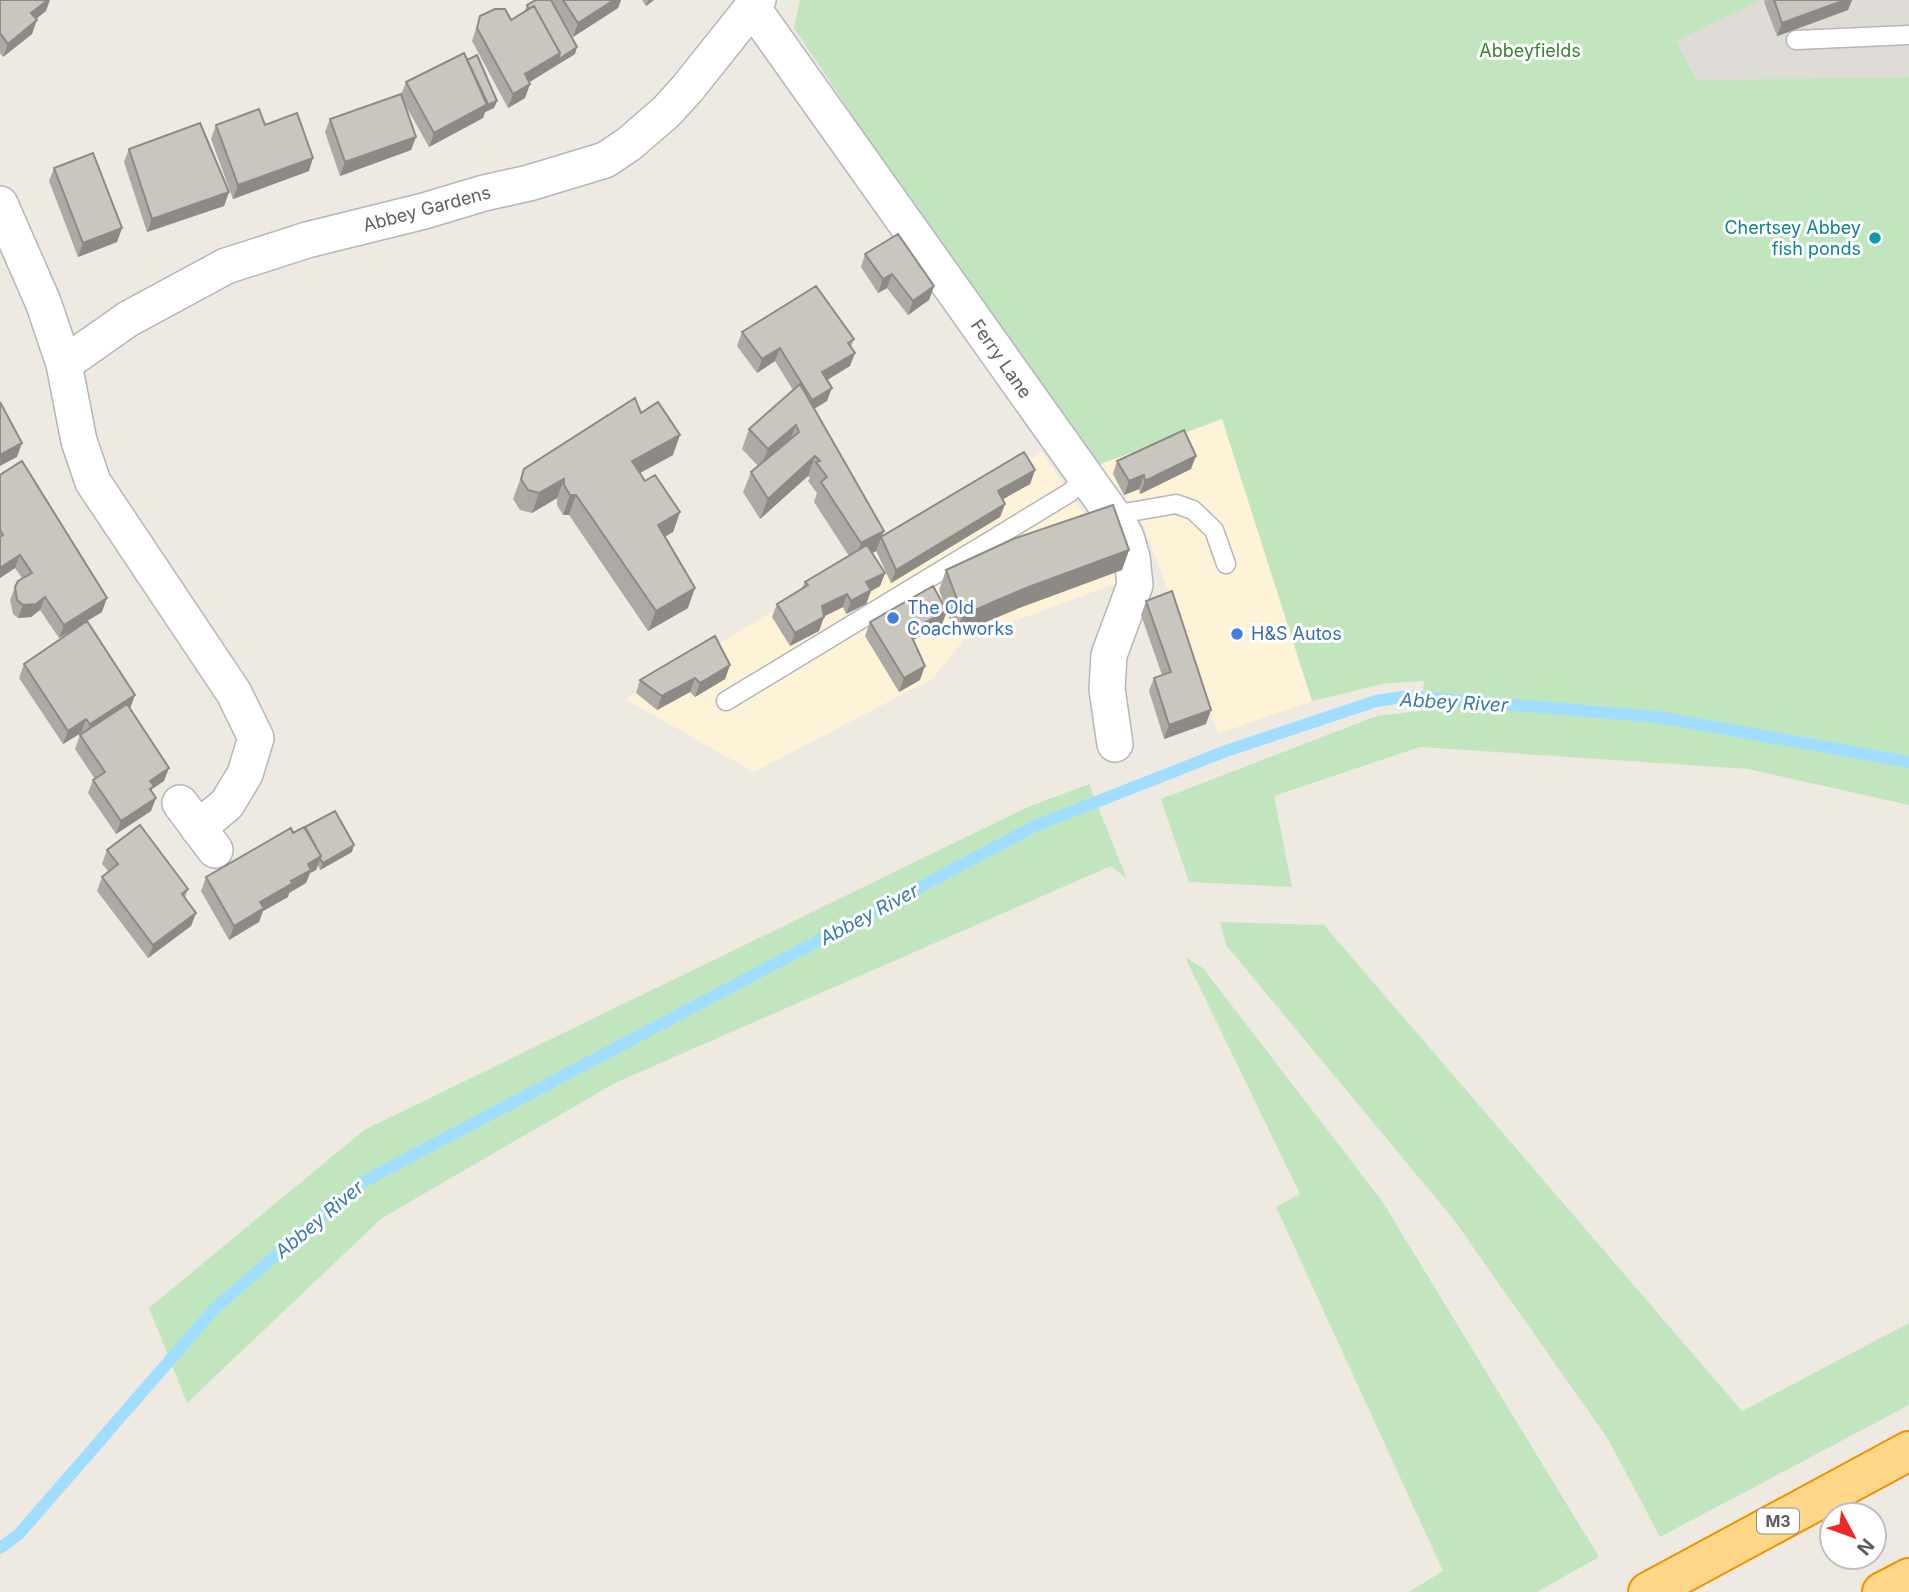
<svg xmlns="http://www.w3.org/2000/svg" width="1909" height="1592" viewBox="0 0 1909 1592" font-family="Inter,sans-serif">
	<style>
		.commercial { fill: #fef2d7 }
		.industrial { fill: #dfdcd7 }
		.green { fill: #c1e6be }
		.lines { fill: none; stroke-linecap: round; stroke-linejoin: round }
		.stream { stroke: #a1ddff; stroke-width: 12 }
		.service-casing { stroke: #b3b6ba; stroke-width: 21 }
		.minor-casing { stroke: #b3b6ba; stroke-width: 38 }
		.motorway-casing { stroke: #f09200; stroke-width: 42 }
		.service { stroke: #fff; stroke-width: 18 }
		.minor { stroke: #fff; stroke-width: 35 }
		.motorway { stroke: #ffd788; stroke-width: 38 }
		.wall { fill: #ada9a4 }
		.shaded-wall { fill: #8d8a86 }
		.building { fill: #c9c5bf; stroke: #8d8a86; stroke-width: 2 }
		.culture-dot { fill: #0f9aa8; stroke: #fff; stroke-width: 2.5 }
		.shop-dot { fill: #3f7fe0; stroke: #fff; stroke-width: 2.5 }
		.labels { text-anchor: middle; stroke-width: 6; stroke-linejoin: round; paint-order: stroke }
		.shield { fill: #fff; stroke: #8c8f92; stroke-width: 2 }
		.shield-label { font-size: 16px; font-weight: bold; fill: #5b5f63 }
		.park-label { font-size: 18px; fill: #358332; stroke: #fff }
		.street-label { font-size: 18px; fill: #5b5f63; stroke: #fff }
		.culture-label { font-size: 18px; fill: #0d838f; stroke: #fff; text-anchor: end }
		.shop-label { font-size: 18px; fill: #366cbe; stroke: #fff; text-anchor: start }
		.water-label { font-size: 19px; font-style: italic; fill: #3a7aaa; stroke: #fff }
	</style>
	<rect width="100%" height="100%" fill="#eeeae2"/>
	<path class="commercial" d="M1222,418L1312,701L1218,734L1160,568L1137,510L1098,465Z
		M1042,452L1069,493L1096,529L1125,580L964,640L932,679L754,772L625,699Z"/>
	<path class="industrial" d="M1762,0H1909V77L1697,80L1676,41Z"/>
	<path class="green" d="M800,0H1762L1676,41L1697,80L1909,77V805L1748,769L1420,747L1274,796L1292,887L1189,882L1161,799L1377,716L1421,711L1424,681L1387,683L1312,701L1222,419L1098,465L908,199L794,28Z
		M1089,784L1127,879L1111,866L615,1083L382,1218L187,1403L149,1308L364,1130L1028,807Z
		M1220,922L1324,925L1742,1411L1909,1323V1405L1660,1537L1608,1439L1454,1220L1226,945Z
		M1185,957L1203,968L1382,1201L1599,1557L1537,1592H1409L1443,1571L1276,1207L1300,1194Z"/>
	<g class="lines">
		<path class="stream" d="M0,1548L19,1534L216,1307L359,1184L1035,826L1226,751L1376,701L1409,696L1658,717L1909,762"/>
		<g class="service-casing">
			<path id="service" d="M1796,40L1909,35
				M1113,515L1176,504L1193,510L1214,530L1226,564
				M726,701L1069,493L1086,478"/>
		</g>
		<g class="minor-casing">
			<path id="minor" d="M752,7L1120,525L1126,537L1132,557L1135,585L1109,655L1107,689L1115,744
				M0,204L43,302L64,364L79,441L93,482L234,693L256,738L245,774L227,804L198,828
				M64,364L128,319L226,266L307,240L424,211L484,193L529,183L605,160L629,144L666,112L687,89L758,0
				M180,803L215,850"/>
		</g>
		<g class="motorway-casing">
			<path id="motorway" d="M1648,1592L1909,1451
				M1882,1592L1909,1578"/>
		</g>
		<use href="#service" class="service"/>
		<use href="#minor" class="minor"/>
		<use href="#motorway" class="motorway"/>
	</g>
	<path class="wall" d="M0,0L46,11L36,19L32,34L3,57L0,53Z
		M536,0H621L618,8L573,37L560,16L575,54L529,82L530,84L525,98L508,108L472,41L480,16L511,20L524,12L527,5Z
		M642,0H654L646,6Z
		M1765,0H1852L1848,10L1777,36L1764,2Z
		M467,60L497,101L494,108L485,112L483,118L429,147L402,99L416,137L411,150L340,176L325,132L330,119L401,95L406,82Z
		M216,125H265L309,171L233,199L211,139Z
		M129,149L229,192L224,206L147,232L124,162Z
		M54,168L122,228L117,242L78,257L49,181Z
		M865,254L934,286L929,300L908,315L887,288L878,293L861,267Z
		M742,332L854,339L851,347L850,366L827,380V401L814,409L884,531L881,537L1035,470L1030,484L1002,499L1005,504L1000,517L891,583L876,551L872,553L885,573L880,586L871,591L866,604L846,614L843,607L824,616L819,631L790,646L772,617L777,604L802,588L805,582L849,556L814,502L817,493L808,481L810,478L808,476L760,519L743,492L751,472L758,466L742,449L749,429L793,390L775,361L757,373L737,346Z
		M641,413L673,455L640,473L645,481L680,512L673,532L665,536L688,608L648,631L569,515H563L557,505V498L532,513L520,510L513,499L524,469Z
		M1117,461L1191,469L1140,494L1139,489L1124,495L1113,474Z
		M0,475L102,612L87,621L164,781L152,789L151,811L116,834L88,793L93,780L95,779L75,749L80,735L82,734L81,733L63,744L19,678L24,664L81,625L59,638L40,610L31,617L18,618L13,614L10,600L15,587L22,578L15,568L0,578Z
		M1129,550L1122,570L1019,608L955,635L947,611L942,624L913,640L920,680L899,692L865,636L870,622L946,609L939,590L946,570Z
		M1146,601L1206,724L1164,739L1149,691L1154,678L1162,675L1141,615Z
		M730,665L725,679L695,697L690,692L657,710L636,693L640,680Z
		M293,833L352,852L320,870L318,865L316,870L310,873L306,883L289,893L288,897L263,911L259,922L229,940L201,891L206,877Z
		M107,850L188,889L185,898L196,913L191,926L148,958L97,891L102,877L109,872L102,864Z"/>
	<path class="shaded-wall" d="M48,0H50L46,11L27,26L31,13Z
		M614,0H621L618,8L573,37L578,23Z
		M648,0H654L646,6Z
		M1845,0H1852L1848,10L1777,36L1782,23Z
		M37,20L32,34L3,57L8,44Z
		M577,47L575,54L520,88L525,74L560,53Z
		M530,84L525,98L508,108L513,94Z
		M497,101L494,108L485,112L483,118L429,147L434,133L488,104Z
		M416,137L411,150L340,176L345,162Z
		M313,158L309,171L233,199L238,185Z
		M229,192L224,206L147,232L152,219Z
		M122,228L117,242L78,257L83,243Z
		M892,274L887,288L878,293L883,279Z
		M934,286L929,300L908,315L913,301Z
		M780,348L775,361L757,373L762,359Z
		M855,353L850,366L817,386L822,372Z
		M832,388L827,401L807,413L812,400Z
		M796,425L788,445L760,469L768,449Z
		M680,435L673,455L625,481L632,461Z
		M22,443L17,457L0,466V455Z
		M815,456L808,476L760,519L768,499Z
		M1196,456L1191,469L1140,494L1145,481Z
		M1035,470L1030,484L993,505L998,491Z
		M1144,475L1139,489L1124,495L1129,481Z
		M564,479L557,498L532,513L539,493Z
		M570,495H576L569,515H563Z
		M1005,504L1000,517L891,583L896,570Z
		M680,512L673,532L651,545L658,525Z
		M884,531L876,551L854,563L861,543Z
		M1129,550L1122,570L1019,608L955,635L963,615L1026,588Z
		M20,555L15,568L0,578V568Z
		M885,573L880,586L871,591L866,604L846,614L851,601L866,582Z
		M695,588L688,608L648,631L656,611Z
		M847,594L843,607L817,620L822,606Z
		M45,597L40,610L31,617L18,618L23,605Z
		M107,598L102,612L59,638L64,625Z
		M947,611L942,624L904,645L909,631Z
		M824,617L819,631L790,646L795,633Z
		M730,665L725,679L695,697L700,683Z
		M925,666L920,680L899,692L904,678Z
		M695,678L690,692L657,710L662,696Z
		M135,695L130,709L85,738L90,724Z
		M1211,710L1206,724L1164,739L1169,725Z
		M86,719L81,733L63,744L68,731Z
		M169,768L164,781L152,789L149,800L150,781Z
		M156,798L151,811L116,834L121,821Z
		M354,845L352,852L320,870L323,863Z
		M321,856L316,870L310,873L306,883L289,893L288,897L263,911L259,922L229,940L234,926L260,902L291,881L308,864Z
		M196,913L191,926L148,958L153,945Z"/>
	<path class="building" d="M0,0H48L31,13L37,20L8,44L0,33Z
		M536,0H551L577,47L558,60L560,53L534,6L529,9L527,5Z
		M563,0H614L578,23Z
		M1774,0H1845L1782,23Z
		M534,6L560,53L525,74L530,84L513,94L477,28L480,16L495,9H505L511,20Z
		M464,53L488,104L434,133L406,82Z
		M477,55L497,101L487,105L467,60Z
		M401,94L416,137L345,162L330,119Z
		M259,109L265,125L297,113L313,158L238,185L216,125Z
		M200,123L229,192L152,219L129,149Z
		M93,153L122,228L83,243L54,168Z
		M898,234L934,286L913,301L892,274L883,279L865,254Z
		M816,286L854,339L848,343L855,353L822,372L832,388L812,400L780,348L762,359L742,332Z
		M800,384L884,531L861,543L821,482L827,477L816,462L820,461L815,456L768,499L751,472L799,432L796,425L768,449L749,429Z
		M635,398L641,413L658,402L680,435L632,461L645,481L655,475L680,512L658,525L695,588L656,611L576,495H570L564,485V479L539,493L528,490L521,479L524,469Z
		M0,402L22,443L0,455Z
		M1184,430L1196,456L1145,481L1144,475L1129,481L1117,461Z
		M1024,452L1035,470L998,491L1005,504L896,570L881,537Z
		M22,461L107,598L64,625L45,597L36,604L23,605L17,600L15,587L18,581L32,573L20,555L0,568V537L3,535L0,530V475Z
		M1113,505L1129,550L1026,588L963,615L946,570L1013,539Z
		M867,545L885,573L866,582L871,590L851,601L847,594L822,606L824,617L795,633L777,604L808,585L805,582Z
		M933,586L947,611L909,631L925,666L904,678L870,622Z
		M1172,591L1211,710L1169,725L1154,678L1171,672L1146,601Z
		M87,621L135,695L90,724L86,719L68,731L24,664Z
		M715,636L730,665L700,683L695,678L662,696L640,680Z
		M127,704L169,768L150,781L154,786L150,789L156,798L121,821L93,780L105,772L80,735Z
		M335,811L354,845L323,863L320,859L321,856L305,827Z
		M140,825L188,889L182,894L196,913L153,945L102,877L118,864L107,850Z
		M304,827L321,856L308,864L311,870L291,881L293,883L260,902L264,908L234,926L206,877L291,828L293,833Z"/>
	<circle class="culture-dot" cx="1875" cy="238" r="7"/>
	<g class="shop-dot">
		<circle cx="893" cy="618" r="7"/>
		<circle cx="1237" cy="634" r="7"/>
	</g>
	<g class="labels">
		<rect class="shield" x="1757" y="1508.5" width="42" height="25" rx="5"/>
		<g class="shield-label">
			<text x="1778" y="1527">M3</text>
		</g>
		<g class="park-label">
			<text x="1530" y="57">Abbeyfields</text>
		</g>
		<g class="street-label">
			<text transform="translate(427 209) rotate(-15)" y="6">Abbey Gardens</text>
			<text transform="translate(1001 359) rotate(55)" y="6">Ferry Lane</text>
		</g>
		<g class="culture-label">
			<text x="1861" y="234">Chertsey Abbey<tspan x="1861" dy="21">fish ponds</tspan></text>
		</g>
		<g class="shop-label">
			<text x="907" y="614">The Old<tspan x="907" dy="21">Coachworks</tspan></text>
			<text x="1251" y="640">H&amp;S Autos</text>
		</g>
		<g class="water-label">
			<text transform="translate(1454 702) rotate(3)" y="7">Abbey River</text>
			<text transform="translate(869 914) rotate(-28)" y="7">Abbey River</text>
			<text transform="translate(319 1219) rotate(-40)" y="7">Abbey River</text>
		</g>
	</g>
	<g transform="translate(1853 1536) rotate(131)"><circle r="33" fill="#ffffff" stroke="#bdbfc1" stroke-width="2"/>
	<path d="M0-5L12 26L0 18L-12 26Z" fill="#ec2a2a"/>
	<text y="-10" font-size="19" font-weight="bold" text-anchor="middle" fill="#5b5f63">N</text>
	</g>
</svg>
